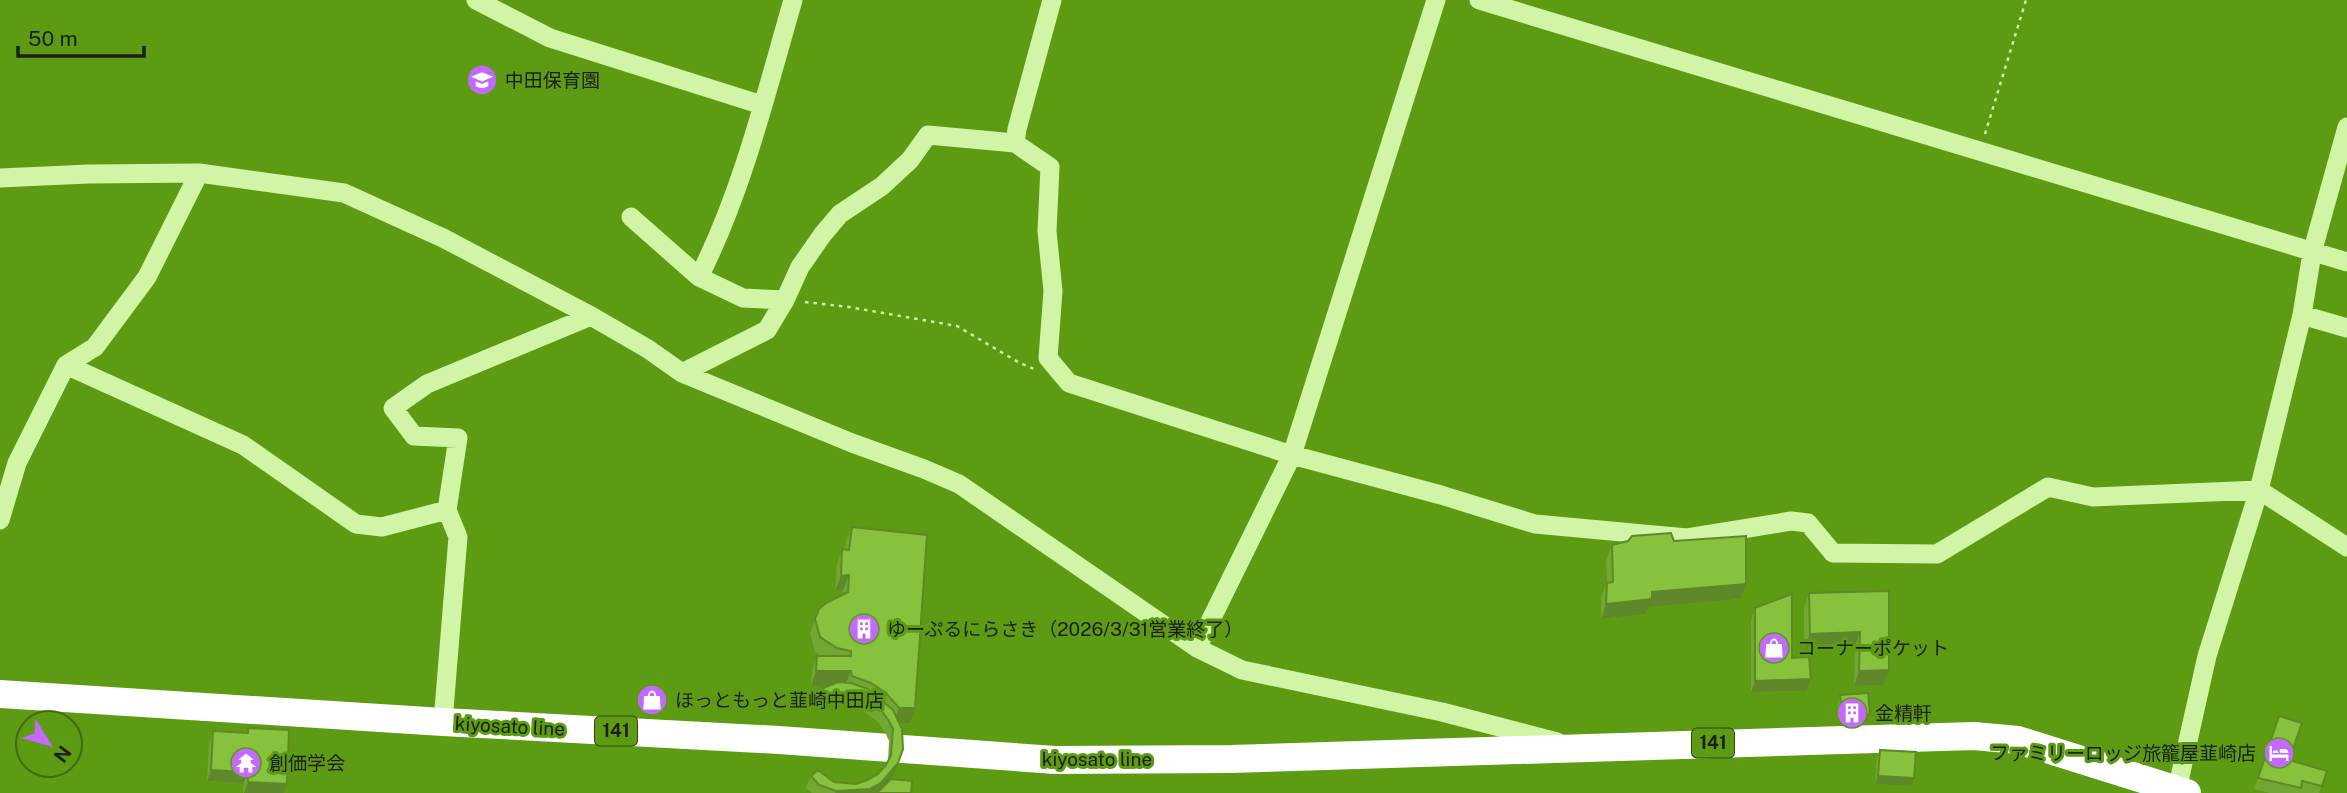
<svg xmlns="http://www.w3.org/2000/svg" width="2347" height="793" viewBox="0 0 2347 793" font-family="'Public Sans','Noto Sans JP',sans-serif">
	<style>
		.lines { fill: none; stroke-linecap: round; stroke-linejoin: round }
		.path { stroke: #d1f4a6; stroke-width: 2.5; stroke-dasharray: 3.5 5; stroke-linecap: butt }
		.minor { stroke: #d1f4a6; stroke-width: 19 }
		.highway { stroke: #fff; stroke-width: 28 }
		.wall { fill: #73a733 }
		.shaded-wall { fill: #5e8829 }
		.building { fill: #86c23b; stroke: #5e8829; stroke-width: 2 }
		.labels { text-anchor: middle; stroke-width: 6; stroke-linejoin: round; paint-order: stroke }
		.shield { fill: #5c9b12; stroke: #30431a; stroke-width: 2 }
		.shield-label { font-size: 18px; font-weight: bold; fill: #1d1d1d }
		.poi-label { font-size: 19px; fill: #1d1d1d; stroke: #5c9b12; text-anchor: start }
		.street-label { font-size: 19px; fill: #1d1d1d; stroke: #5c9b12 }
	</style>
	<rect width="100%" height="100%" fill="#5c9b12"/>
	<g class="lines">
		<path class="path" d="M1985,134L2026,0
			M805,302L849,307L957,326L1018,362L1034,369"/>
		<path class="minor" d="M476,0L550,38L762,105
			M1479,0L2347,262
			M1015,143L1050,167L1047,231L1053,291L1048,358L1069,383L1292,455L1441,495L1535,524L1687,538L1791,521L1808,523L1833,553L1937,554L2048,487L2093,497L2259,490L2347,547
			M0,178L88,174L199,173L344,193L443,238L591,316L648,349L682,373L852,443L924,469L959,484L1197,648L1242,670L1442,712L1557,742
			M631,217L699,277L743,298L785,300
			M699,277C743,190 766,93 793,0
			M2302,315L2347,328
			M66,365L243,445L356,524L382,527L447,510
			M682,373L767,330L785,300L800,267L823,234L840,214L882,186L910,160L928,135L1015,143L1017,129L1052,0
			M0,520L17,463L66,365L95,347L147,277L199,173
			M1197,648L1292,455L1436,0
			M443,722L458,537L447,510L458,438L414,436L393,408L427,384L591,316
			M2177,790L2207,656L2259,490L2302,315L2312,253L2347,127"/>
		<path class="highway" d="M0,694L443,722L779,740L1055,760L1231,759L1974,736L2018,740L2187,793"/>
	</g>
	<path class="wall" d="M852,527L910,723H899L894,775L884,786L911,793H812L806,788L811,776L834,782L856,784L867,780L878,774L888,762L889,741L885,732L877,721L857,707L833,703L811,711L807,705L811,693L828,686H811L812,671L817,656H821L815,652L810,634L815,619L843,595V590L835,591L837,564L842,549H845L846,542Z
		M1674,541L1740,599L1649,607L1646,614L1601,619V598L1607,583L1606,560L1612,545Z
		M1889,591V670L1883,685L1854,686L1855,647L1804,649V608L1809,593Z
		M1755,608L1792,658L1811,679L1807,691L1751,692V620Z
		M1840,695L1870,714L1867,722L1839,724L1838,703Z
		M2279,716L2289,760L2327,771L2319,793H2270L2254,789Z
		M248,728L283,793H243L244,783L207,781L209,743L213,731L246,733Z
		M1880,750L1911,786L1875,784L1877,758Z"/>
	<path class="shaded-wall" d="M849,575L843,590L835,591L841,576Z
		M1746,584L1740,599L1649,607L1646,614L1601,619L1606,604L1652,592Z
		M1860,632L1855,647L1804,649L1810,634Z
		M1889,670L1883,685L1854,686L1859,671Z
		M816,671H851L845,686H811Z
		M1811,679L1807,691L1751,692L1755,681Z
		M837,692L833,703L811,711L815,700Z
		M899,708H915L910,723H893Z
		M1870,714L1867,722L1839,724L1842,716Z
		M898,763L894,775L878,793H835L836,791L881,783Z
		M211,770L248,772L244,783L207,781Z
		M1878,776L1914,778L1911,786L1875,784Z
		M248,782L287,784L283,793H244Z"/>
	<path class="building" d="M852,527L927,535L915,708H899L886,693L871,683L852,676L851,671H816L817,656H851V651L837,648L820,637L815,619L819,609L826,603L848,592L849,575L841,576L842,549L849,550Z
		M1671,533L1674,541L1746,536V584L1652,592V599L1606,604L1607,583L1613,582L1612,545L1628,541L1632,536Z
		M1889,591V670L1859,671L1860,632L1810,634L1809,593Z
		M1792,594V658L1809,657L1811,679L1755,681V608Z
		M838,682L851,683L868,689L893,710L902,729L903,749L898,763L881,783L870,789L836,791L819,785L811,776L818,770L834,782L856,784L867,780L878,774L886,765L891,755L893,729L889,721L881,710L861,695L837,692L815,700L811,693Z
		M1868,693L1870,714L1842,716L1840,695Z
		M2279,716L2302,723L2289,760L2327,771L2322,786L2302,781L2301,788L2258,778Z
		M248,728L289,730L287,784L248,782V772L211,770L213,731L248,733Z
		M1880,750L1916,752L1914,778L1878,776Z
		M891,779L912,781L911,793H869L879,791Z"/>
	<defs>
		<g id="school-disc" transform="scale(1.575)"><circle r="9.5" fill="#c469ff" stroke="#5c9b12"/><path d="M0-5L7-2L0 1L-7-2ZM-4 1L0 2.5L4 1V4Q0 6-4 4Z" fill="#fff"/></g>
		<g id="building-disc" transform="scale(1.575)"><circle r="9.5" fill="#c469ff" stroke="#5c9b12"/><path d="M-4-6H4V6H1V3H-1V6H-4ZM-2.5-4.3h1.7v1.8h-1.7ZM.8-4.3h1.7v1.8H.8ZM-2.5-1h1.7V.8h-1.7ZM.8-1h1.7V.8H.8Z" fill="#fff"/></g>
		<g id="shop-disc" transform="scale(1.575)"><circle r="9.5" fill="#c469ff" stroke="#5c9b12"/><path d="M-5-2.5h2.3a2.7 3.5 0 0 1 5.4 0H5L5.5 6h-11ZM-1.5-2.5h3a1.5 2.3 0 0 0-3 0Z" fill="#fff"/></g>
		<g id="hotel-disc" transform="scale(1.575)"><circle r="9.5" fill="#c469ff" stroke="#5c9b12"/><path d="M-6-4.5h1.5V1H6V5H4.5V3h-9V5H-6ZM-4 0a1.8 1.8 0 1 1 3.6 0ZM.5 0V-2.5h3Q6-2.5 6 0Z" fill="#fff"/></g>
		<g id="temple-disc" transform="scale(1.575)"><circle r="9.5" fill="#c469ff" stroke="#5c9b12"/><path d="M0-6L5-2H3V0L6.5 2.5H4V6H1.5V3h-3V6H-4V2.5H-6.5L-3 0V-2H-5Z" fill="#fff"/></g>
	</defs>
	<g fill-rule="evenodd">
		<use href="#school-disc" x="482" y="80"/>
		<use href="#building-disc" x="864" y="629"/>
		<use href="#shop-disc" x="1774" y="648"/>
		<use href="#shop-disc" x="652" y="700"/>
		<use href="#building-disc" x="1852" y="713"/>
		<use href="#hotel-disc" x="2279" y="753"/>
		<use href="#temple-disc" x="246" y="763"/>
	</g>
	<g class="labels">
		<g class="shield">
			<rect x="595" y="716.5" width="42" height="29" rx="5"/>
			<rect x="1692" y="728.5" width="42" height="29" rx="5"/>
		</g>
		<g class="shield-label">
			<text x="616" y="737">141</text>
			<text x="1713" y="749">141</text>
		</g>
		<g class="poi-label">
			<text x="505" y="87">中田保育園</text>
			<text x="887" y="636">ゆーぷるにらさき（2026/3/31営業終了）</text>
			<text x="1797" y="655">コーナーポケット</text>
			<text x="675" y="707">ほっともっと韮崎中田店</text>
			<text x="1875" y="720">金精軒</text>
			<text x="2256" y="760" text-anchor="end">ファミリーロッジ旅籠屋韮崎店</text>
			<text x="269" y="770">創価学会</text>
		</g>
		<g class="street-label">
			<text transform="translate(510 726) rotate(3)" y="7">kiyosato line</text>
			<text x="1097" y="766">kiyosato line</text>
		</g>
	</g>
	<g transform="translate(49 744) rotate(127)"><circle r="33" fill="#5c9b12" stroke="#436916" stroke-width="2"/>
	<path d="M0-5L12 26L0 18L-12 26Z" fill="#c469ff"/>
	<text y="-10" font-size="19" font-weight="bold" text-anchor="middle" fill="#1d1d1d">N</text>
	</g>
	<path d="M18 46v10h126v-10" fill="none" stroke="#1d1d1d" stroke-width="3.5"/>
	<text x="28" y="46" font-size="21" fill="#1d1d1d" stroke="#5c9b12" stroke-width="5" paint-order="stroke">50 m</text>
</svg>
